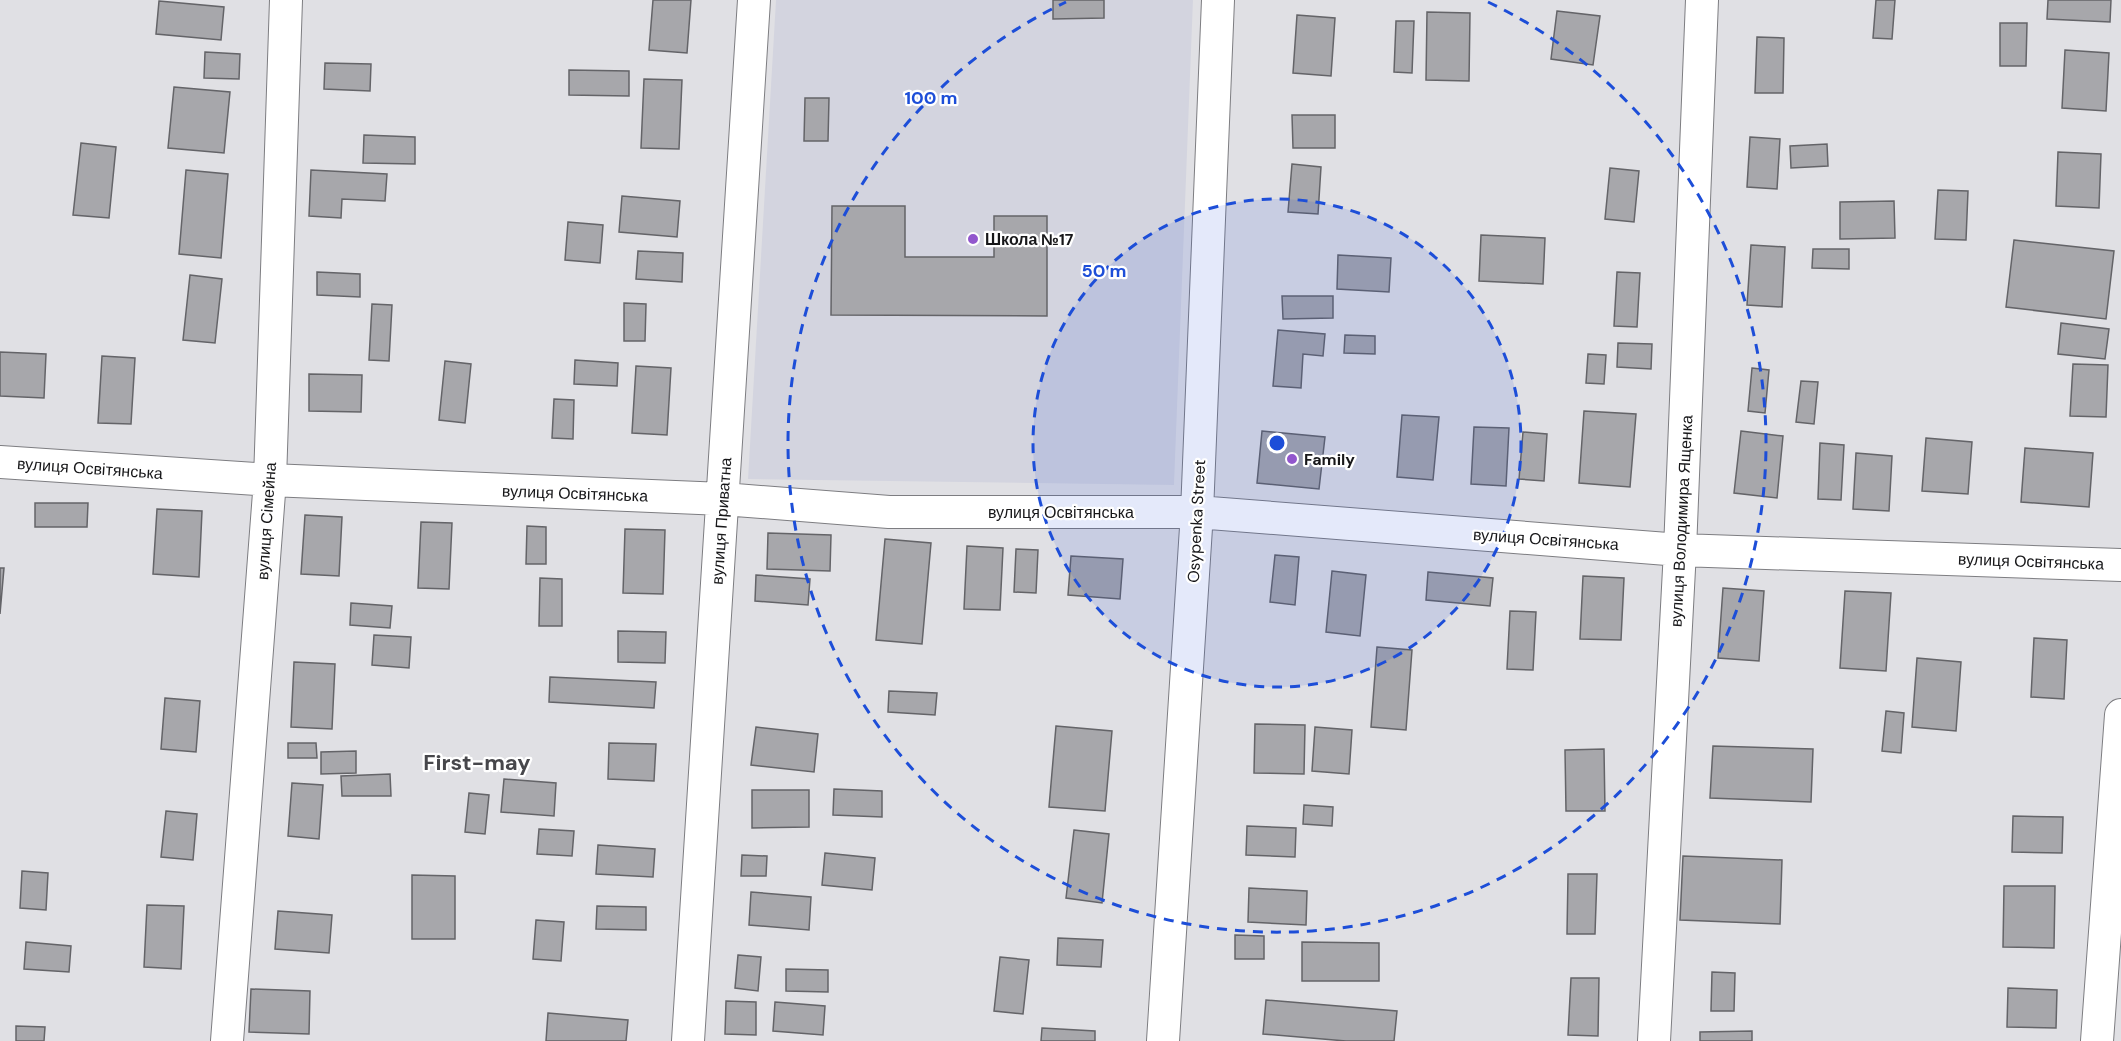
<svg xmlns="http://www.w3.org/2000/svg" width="2121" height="1041" viewBox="0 0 2121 1041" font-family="'DM Sans',sans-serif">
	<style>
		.built { fill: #d3d4df }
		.building { fill: #a7a7ab; stroke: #646468; stroke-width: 1.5 }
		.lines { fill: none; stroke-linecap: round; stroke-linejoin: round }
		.street-casing { stroke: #7d7d81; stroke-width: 34 }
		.street { stroke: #fff; stroke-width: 32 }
		.ring { fill: none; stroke: #1d4ed8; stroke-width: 3; stroke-dasharray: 10 8 }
		.poi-dot { fill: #9257cd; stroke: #fff; stroke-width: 2 }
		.labels { text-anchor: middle; stroke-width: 4.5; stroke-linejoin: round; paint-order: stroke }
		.poi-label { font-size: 16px; font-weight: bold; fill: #171719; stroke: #fff; text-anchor: start }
		.street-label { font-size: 16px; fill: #171719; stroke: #fff }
		.district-label { font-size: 22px; font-weight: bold; fill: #47474b; stroke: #fff }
		.centre { fill: #1d4ed8; stroke: #fff; stroke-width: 3 }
		.ring-label { font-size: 18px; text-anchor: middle; font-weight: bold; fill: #1d4ed8; stroke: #fff; stroke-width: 4.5; stroke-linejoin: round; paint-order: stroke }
	</style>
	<rect width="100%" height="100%" fill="#e0e0e4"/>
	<path class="built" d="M776,0H1193L1174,485L748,479Z"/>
	<path class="building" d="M653,0H691L687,53L649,50Z
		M1053,0H1104V18L1053,19Z
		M1876,0H1895L1892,39L1873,38Z
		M2048,0H2111L2110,22L2047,19Z
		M159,1L224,7L221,40L156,34Z
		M1557,11L1600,16L1593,65L1551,59Z
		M1427,12L1470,13L1469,81L1426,80Z
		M1297,15L1335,18L1331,76L1293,73Z
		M1396,21H1414L1412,73L1394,72Z
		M2000,23H2027L2026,66H2000Z
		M1757,37L1784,38L1783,93H1755Z
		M2065,50L2109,53L2106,111L2062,108Z
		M205,52L240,54L239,79L204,78Z
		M325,63L371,64L370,91L324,89Z
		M569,70L629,71V96L569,95Z
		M644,79L682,80L679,149L641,148Z
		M174,87L230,92L224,153L168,148Z
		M805,98H829L828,141H804Z
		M1292,115H1335V148H1293Z
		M364,135L415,137V164L363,163Z
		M1750,137L1780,139L1777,189L1747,187Z
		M81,143L116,147L109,218L73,215Z
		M1827,144L1828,166L1791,168L1790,146Z
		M2058,152L2101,154L2099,208L2056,206Z
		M1292,164L1321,167L1318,214L1288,212Z
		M1610,168L1639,171L1634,222L1605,219Z
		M186,170L228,174L221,258L179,254Z
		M311,170L387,174L385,201L342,199L341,218L309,216Z
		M1938,190L1968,191L1966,240L1935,239Z
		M622,196L680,201L677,237L619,232Z
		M1894,201L1895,238L1840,239V202Z
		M832,206H905V257H994V216H1047V316L831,315Z
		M568,222L603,225L600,263L565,260Z
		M1481,235L1545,238L1543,284L1479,281Z
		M2014,240L2114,251L2106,319L2006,307Z
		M1751,245L1785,247L1782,307L1747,305Z
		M1813,249H1849V269L1812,268Z
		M638,251L683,253L682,282L636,279Z
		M1338,255L1391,258L1389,292L1337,289Z
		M317,272L360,274V297L317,295Z
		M1617,272L1640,273L1637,327L1614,326Z
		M190,275L222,279L215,343L183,340Z
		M1282,296H1333V318L1283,319Z
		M624,303L646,304L645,341H624Z
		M372,304L392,305L389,361L369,360Z
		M2061,323L2109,329L2105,359L2058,354Z
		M1278,330L1325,334L1323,356L1303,354L1301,388L1273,386Z
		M1345,335L1375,336V354L1344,353Z
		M1618,343L1652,344L1651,369L1617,367Z
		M0,352L46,354L44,398L0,396Z
		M1588,354L1606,355L1604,384L1586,383Z
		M102,356L135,358L131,424L98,423Z
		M575,360L618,363L617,386L574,384Z
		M445,361L471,364L465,423L439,420Z
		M2073,364L2108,365L2106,417L2070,416Z
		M636,366L671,368L667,435L632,433Z
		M1752,368L1769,370L1765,413L1748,411Z
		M309,374L362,375L361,412L309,411Z
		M1801,381L1818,382L1814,424L1796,422Z
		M554,399L574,400L573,439L552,438Z
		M1584,411L1636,414L1630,487L1579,483Z
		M1402,415L1439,417L1433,480L1397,477Z
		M1474,427L1509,428L1506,486L1471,484Z
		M1262,431L1325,437L1319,489L1257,483Z
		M1741,431L1783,436L1777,498L1734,493Z
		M1523,432L1547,434L1544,481L1519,479Z
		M1926,438L1972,442L1968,494L1922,491Z
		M1820,443L1844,445L1841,500L1818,499Z
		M2025,448L2093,453L2089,507L2021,502Z
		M1856,453L1892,456L1889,511L1853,509Z
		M35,503H88L87,527H35Z
		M157,509L202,511L199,577L153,574Z
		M305,515L342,517L339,576L301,574Z
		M421,522L452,523L449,589L418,588Z
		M527,526L546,527V564H526Z
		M625,529L665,530L663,594L623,593Z
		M768,533L831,535L830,571L767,569Z
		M885,539L931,543L922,644L876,640Z
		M967,546L1003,548L1000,610L964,609Z
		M1016,549L1038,550L1036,593L1014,592Z
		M1275,555L1299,557L1295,605L1270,602Z
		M1071,556L1123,559L1120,599L1068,595Z
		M0,568H4L0,614Z
		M1332,571L1366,575L1360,636L1326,632Z
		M1428,572L1493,578L1490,606L1426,600Z
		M756,575L810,579L808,605L755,601Z
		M1583,576L1624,578L1621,640L1580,639Z
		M540,578L562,579V626H539Z
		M1723,588L1764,591L1759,661L1718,658Z
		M1845,591L1891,593L1886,671L1840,668Z
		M351,603L392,606L390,628L350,625Z
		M1510,611L1536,612L1533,670L1507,669Z
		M618,631L666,632L665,663L618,662Z
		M374,635L411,637L409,668L372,665Z
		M2034,638L2067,640L2064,699L2031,697Z
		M1377,647L1412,650L1406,730L1371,727Z
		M1917,658L1961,662L1956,731L1912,727Z
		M294,662L335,664L332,729L291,727Z
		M550,677L656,682L654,708L549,702Z
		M889,691L937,693L935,715L888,712Z
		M165,698L200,701L196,752L161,749Z
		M1886,711L1904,713L1901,753L1882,751Z
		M1255,724L1305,725L1304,774L1254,773Z
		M1056,726L1112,731L1105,811L1049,807Z
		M756,727L818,734L814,772L751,765Z
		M1315,727L1352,730L1349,774L1312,771Z
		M288,743H316L317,758H288Z
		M609,743L656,744L654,781L608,779Z
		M1713,746L1813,749L1811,802L1710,798Z
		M1604,749L1605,811H1566L1565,750Z
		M356,751V773L321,774V752Z
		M390,774L391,796H342L341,776Z
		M504,779L556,783L554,816L501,812Z
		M292,783L323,785L319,839L288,836Z
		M834,789L882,791V817L833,815Z
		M752,790H809V827L752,828Z
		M469,793L489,795L485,834L465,832Z
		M1304,805L1333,807L1332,826L1303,824Z
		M166,811L197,814L193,860L161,857Z
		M2013,816L2063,817L2062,853L2012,852Z
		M1247,826L1296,828L1295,857L1246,855Z
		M539,829L574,831L572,856L537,854Z
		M1074,830L1109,834L1102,903L1066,898Z
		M598,845L655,849L653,877L596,874Z
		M825,853L875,858L872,890L822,885Z
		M742,855L767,856L766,876H741Z
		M1683,856L1782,860L1780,924L1680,920Z
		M22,871L48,873L46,910L20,908Z
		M1568,874H1597L1595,934H1567Z
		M412,875L455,876V939H412Z
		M2004,886H2055L2054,948L2003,947Z
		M1249,888L1307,891L1306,925L1248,922Z
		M751,892L811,897L809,930L749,925Z
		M147,905L184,906L181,969L144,967Z
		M597,906L646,907V930L596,929Z
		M278,911L332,915L329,953L275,949Z
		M536,920L564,922L561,961L533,959Z
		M1235,935L1264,936V959H1235Z
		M1058,938L1103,940L1101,967L1057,965Z
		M26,942L71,946L69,972L24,969Z
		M1302,942L1379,943V981H1302Z
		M738,955L761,957L758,991L735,988Z
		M1000,957L1029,960L1023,1014L994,1011Z
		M786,969L828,970V992L786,991Z
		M1712,972L1735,973L1734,1011H1711Z
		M1571,978H1599L1598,1036L1568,1035Z
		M2008,988L2057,990L2056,1028L2007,1027Z
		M251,989L310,991L309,1034L249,1032Z
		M1266,1000L1397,1011L1394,1041H1346L1263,1034Z
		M726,1001L756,1002V1035L725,1034Z
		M775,1002L825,1006L823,1035L773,1031Z
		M548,1013L628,1020L626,1041H546Z
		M16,1026L45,1027L44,1041H16Z
		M1042,1028L1095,1031V1041H1041Z
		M1752,1031V1041H1700V1032Z"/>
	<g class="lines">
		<g class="street-casing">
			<path id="street" d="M0,462L270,480L723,499L889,512H1197L1680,550L2121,565
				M227,1041L270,480L286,0
				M688,1041L754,0
				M1163,1041L1197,512L1218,0
				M1654,1041L1680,550L1702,0
				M2097,1041L2121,715"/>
		</g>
		<use href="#street" class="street"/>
	</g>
	<circle cx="1277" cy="443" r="244" fill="#1d4ed8" fill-opacity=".12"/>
	<g class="ring">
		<circle cx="1277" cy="443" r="244"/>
		<path d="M1488 2A489 489 0 1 1 1066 2"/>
	</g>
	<g class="poi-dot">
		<circle cx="973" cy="239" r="6"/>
		<circle cx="1292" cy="459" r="6"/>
	</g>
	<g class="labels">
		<g class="poi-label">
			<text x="985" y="245">Школа №17</text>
			<text x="1304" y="465">Family</text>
		</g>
		<g class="street-label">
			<text transform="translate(90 468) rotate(4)" y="6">вулиця Освітянська</text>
			<text transform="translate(575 493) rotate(2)" y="6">вулиця Освітянська</text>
			<text x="1061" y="518">вулиця Освітянська</text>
			<text transform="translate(266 521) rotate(-86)" y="6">вулиця Сімейна</text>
			<text transform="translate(721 521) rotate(-86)" y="6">вулиця Приватна</text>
			<text transform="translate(1196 521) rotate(-87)" y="6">Osypenka Street</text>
			<text transform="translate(1681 521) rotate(-87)" y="6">вулиця Володимира Ященка</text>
			<text transform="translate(1546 539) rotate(4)" y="6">вулиця Освітянська</text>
			<text transform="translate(2031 561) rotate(2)" y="6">вулиця Освітянська</text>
		</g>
		<g class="district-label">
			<text x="477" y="770">First-may</text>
		</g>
	</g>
	<circle cx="1277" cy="443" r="9" class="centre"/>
	<g class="ring-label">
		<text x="931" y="104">100 m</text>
		<text x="1104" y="277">50 m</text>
	</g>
</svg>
